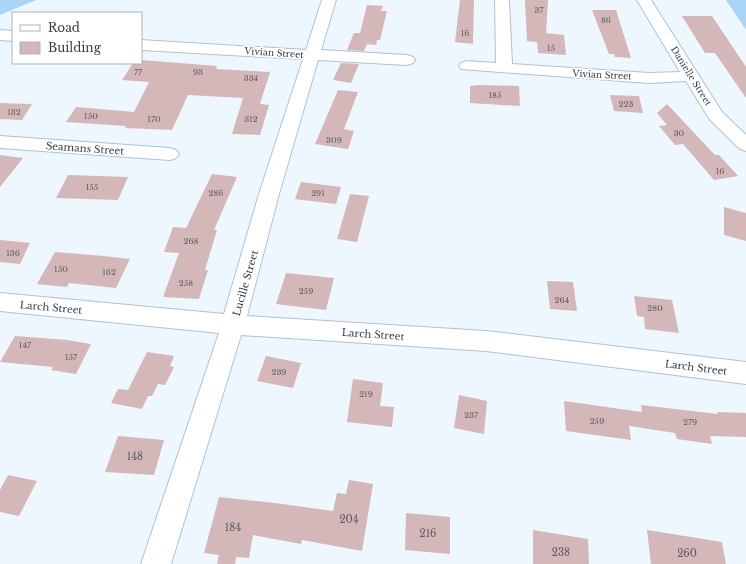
<svg xmlns="http://www.w3.org/2000/svg" width="746" height="564" viewBox="0 0 746 564" font-family="'Libre Baskerville',serif">
	<style>
		.green { fill: #a8d5f5 }
		.building { fill: #d4b7b8 }
		.lines { fill: none; stroke-linecap: round; stroke-linejoin: round }
		.minor-casing { stroke: #adc2d3; stroke-width: 2 }
		.minor { fill: #fff; fill-rule: evenodd }
		.labels { text-anchor: middle; stroke-width: 3.5; stroke-linejoin: round; paint-order: stroke }
		.number-label { font-size: 8px; fill: #5c5c61 }
		.far-street-label { font-size: 9px; fill: #343d44; stroke: #fff }
		.street-label { font-size: 10px; fill: #343d44; stroke: #fff }
		.near-number-label { font-size: 10px; fill: #5c5c61 }
	</style>
	<rect width="100%" height="100%" fill="#eef7fe"/>
	<path class="green" d="M0,0H36L0,15Z
		M726,0H746V30Z"/>
	<path class="building" d="M460,0H474L473,44L455,42Z
		M525,0H548L546,33L564,35L566,55L538,53L537,42L527,41Z
		M367,5L383,6L381,11H387L380,40H377L376,45L367,44L364,51L347,50L354,33H360Z
		M592,10H616L631,58L615,57L614,54H609Z
		M682,16H712L746,67V98L715,53H705Z
		M141,60L217,66L216,69L270,72L260,104L269,105L260,135L232,134L243,98L188,95L172,130L125,128L126,126L66,122L76,107L134,112L149,82L122,80L133,63H141Z
		M341,63L359,64L351,83L333,80Z
		M478,85L519,86L520,106L470,103V86Z
		M338,90L358,92L344,129L354,131L348,149L315,144Z
		M610,95L639,96L643,113L614,111Z
		M0,103L32,104L22,120L0,119Z
		M667,104L715,155H719L738,176L714,180L683,144L675,145L659,126L667,125L657,113Z
		M0,155L23,158L0,187Z
		M212,174L237,177L214,230H217L205,270H208L199,299L163,297L179,253L164,252L173,227L186,228Z
		M68,175L128,177L118,200L56,198Z
		M301,182L341,187L336,204L295,199Z
		M350,194L369,196L357,242L337,239Z
		M724,207L746,213V241L724,235Z
		M0,240L30,243L20,264L0,262Z
		M55,252L104,256L130,259L116,288L69,283L67,287L37,284Z
		M286,273L334,278L326,310L276,304Z
		M547,281L573,282L577,311L550,309Z
		M634,296L672,300L679,333L645,329L644,317L637,316Z
		M15,336L67,340L91,344L76,374L51,370L53,367L0,362Z
		M147,352L174,356L170,366L174,367L165,385L158,384L152,396H148L142,409L111,403L118,389L128,390Z
		M266,356L301,363L293,388L257,381Z
		M353,379L383,383L380,406L394,407L392,427L347,422Z
		M459,395L487,401L484,434L454,428Z
		M564,401L642,412L641,405L718,414L717,412L746,413V437L710,436L712,444L677,439L675,433L629,426L631,440L566,431Z
		M118,436L164,440L154,475L105,472Z
		M8,475L37,481L19,516L0,512V490Z
		M349,480L373,484L362,551L302,540L301,544L253,535L249,558L236,557L235,564H217L219,555L204,553L219,497L275,503L333,511L337,493L346,494Z
		M406,513L450,517V554L405,550Z
		M533,530L588,539L589,564H533Z
		M647,530L722,542L726,564H651Z"/>
	<g class="lines">
		<g class="minor-casing">
			<path id="minor" d="M322,0H336L321,50L407,55L413,57L415,60L413,63L407,65L318,60L279,194L247,316L486,331L746,362V384L486,351L241,335L171,564H141L219,333L0,311V293L224,314L259,194L303,59L141,50V40L306,50Z
				M495,0H509L512,64L649,73L680,72L637,0H651L722,112L746,135V151L740,149L710,120L686,81L649,83L461,69L459,66L461,63L467,61L496,63Z
				M0,30L13,31V41L0,40Z
				M0,136L170,148L176,150L179,154L176,158L170,160L0,148Z"/>
		</g>
		<use href="#minor" class="minor"/>
	</g>
	<g class="labels">
		<g class="number-label">
			<text x="539" y="13">37</text>
			<text x="606" y="23">86</text>
			<text x="465" y="36">16</text>
			<text x="551" y="51">15</text>
			<text x="138" y="75">77</text>
			<text x="198" y="75">93</text>
			<text x="251" y="81">334</text>
			<text x="495" y="98">185</text>
			<text x="626" y="107">223</text>
			<text x="14" y="115">132</text>
			<text x="91" y="119">150</text>
			<text x="154" y="122">170</text>
			<text x="251" y="122">312</text>
			<text x="679" y="136">30</text>
			<text x="334" y="143">309</text>
			<text x="720" y="174">16</text>
			<text x="92" y="190">155</text>
			<text x="216" y="196">286</text>
			<text x="318" y="196">291</text>
			<text x="191" y="244">268</text>
			<text x="13" y="256">136</text>
			<text x="61" y="272">150</text>
			<text x="109" y="275">162</text>
			<text x="186" y="286">258</text>
			<text x="306" y="294">259</text>
			<text x="562" y="303">264</text>
			<text x="655" y="311">280</text>
			<text x="25" y="348">147</text>
			<text x="71" y="360">157</text>
			<text x="279" y="375">239</text>
			<text x="366" y="397">219</text>
			<text x="471" y="418">237</text>
			<text x="597" y="424">259</text>
			<text x="690" y="425">279</text>
		</g>
		<g class="far-street-label">
			<text transform="translate(274 53) rotate(4)" y="3">Vivian Street</text>
			<text transform="translate(602 75) rotate(3)" y="3">Vivian Street</text>
			<text transform="translate(691 76) rotate(58)" y="3">Danielle Street</text>
		</g>
		<g class="street-label">
			<text transform="translate(85 148) rotate(4)" y="4">Seamans Street</text>
			<text transform="translate(245 283) rotate(-74)" y="4">Lucille Street</text>
			<text transform="translate(51 307) rotate(5)" y="4">Larch Street</text>
			<text transform="translate(373 334) rotate(4)" y="4">Larch Street</text>
			<text transform="translate(696 367) rotate(7)" y="4">Larch Street</text>
		</g>
		<g class="near-number-label">
			<text x="135" y="460">148</text>
			<text x="349" y="523">204</text>
			<text x="233" y="531">184</text>
			<text x="428" y="537">216</text>
			<text x="561" y="556">238</text>
			<text x="687" y="557">260</text>
		</g>
	</g>
	<rect x="12" y="12" width="130" height="52" fill="#ffffff" stroke="#aeb1b4"/>
	<rect x="20" y="25" width="20" height="6" fill="#ffffff" stroke="#aeb1b4"/>
	<text x="48" y="32" font-size="12" fill="#343d44">Road</text>
	<rect x="20" y="42" width="20" height="12" fill="#d4b7b8" stroke="#aeb1b4"/>
	<text x="48" y="52" font-size="12" fill="#343d44">Building</text>
</svg>
